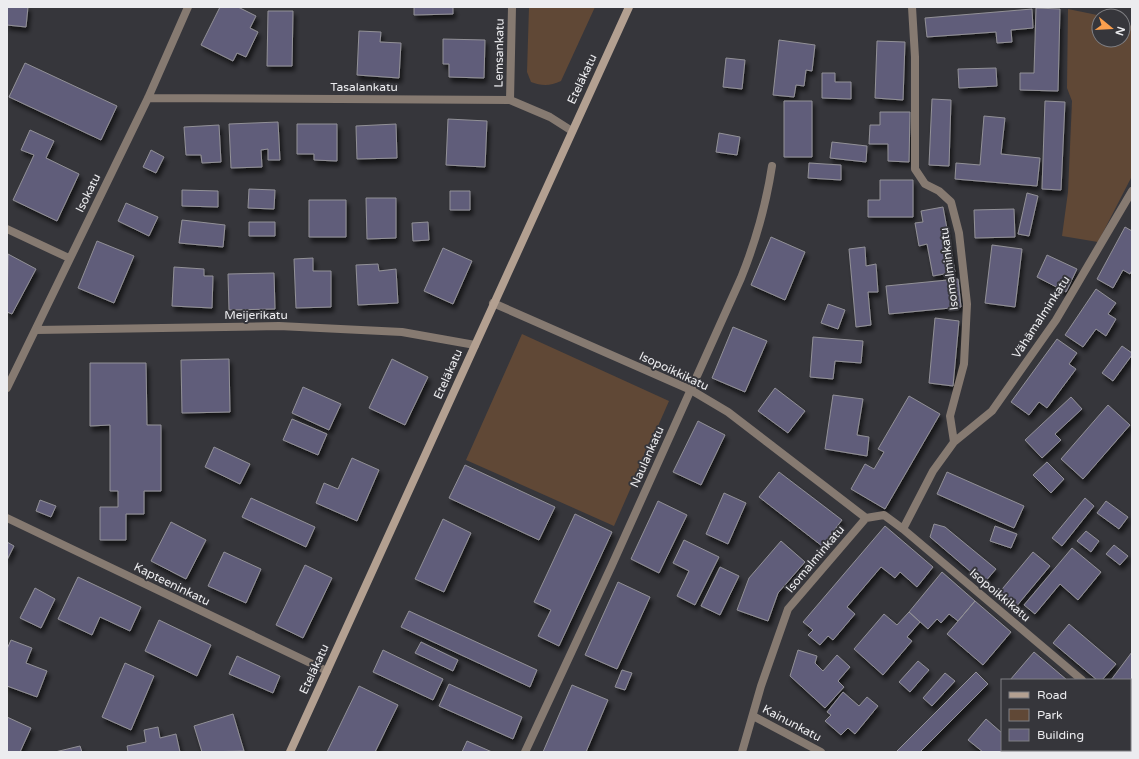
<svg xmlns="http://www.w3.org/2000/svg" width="1139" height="759" viewBox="0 0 1139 759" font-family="'Varela Round',sans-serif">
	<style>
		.green { fill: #604836 }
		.building { fill: #615d7a; stroke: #929197; filter: url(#shadow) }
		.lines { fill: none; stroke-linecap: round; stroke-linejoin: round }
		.street { stroke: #867a71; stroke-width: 8 }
		.secondary { stroke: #b3a091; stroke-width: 8 }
		.labels { text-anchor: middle; stroke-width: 4; stroke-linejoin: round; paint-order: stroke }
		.street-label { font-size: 12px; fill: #ececef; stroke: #36363b }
	</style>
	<defs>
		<filter id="shadow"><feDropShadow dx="2.5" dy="4.5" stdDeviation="2" flood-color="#0009"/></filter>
	</defs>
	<rect width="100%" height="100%" fill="#36363b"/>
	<path class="green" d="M529,7H595L561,81C550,86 542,86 531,82L527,72Z
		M1068,9L1102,16H1099V40H1123V23L1132,26V176L1098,242L1062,236L1068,192L1072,101L1067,88Z
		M522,334L669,401L614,526L466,460Z"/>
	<path class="building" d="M7,7H28L26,27L7,25Z
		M220,7H238L256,16L250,28L258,32L246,57L237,53L233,61L201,45Z
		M414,7H453V14L414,15Z
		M1036,8L1060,9L1058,91L1020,90V73H1034Z
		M1032,9L1033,28L1011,30L1012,42L997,43L996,32L927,37L925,18Z
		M268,11H293L292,66H267Z
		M359,31L381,32L380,42L401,43L399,78L357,75Z
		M443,39L485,40L484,78L449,77V64H443Z
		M779,40L815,45L812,71L806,70L804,86L796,85L794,97L773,95Z
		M877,41L905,42L903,100L875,98Z
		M726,58L745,60L742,89L723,87Z
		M25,63L117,106L101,140L9,97Z
		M996,68L997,86L959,88L958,69Z
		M822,73H835V82H851V99L822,98Z
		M932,99L951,100L949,166L929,165Z
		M784,101H812V157H784Z
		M1045,101L1065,102L1061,190L1042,189Z
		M880,112H910L909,162L888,161V144H869L870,125H880Z
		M984,116L1005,118L1001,154L1040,158L1037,186L955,179L956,163L980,165Z
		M448,119L487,121L485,167L446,165Z
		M278,122L280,160H268V149L261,150L262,167L231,168L229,124Z
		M297,124H337V161L314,160V154H297Z
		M396,124L397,158L357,159L356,126Z
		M219,125L221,162L202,163L201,155H186L184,127Z
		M30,130L54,141L46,158L79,174L57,221L13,200L34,155L21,150Z
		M719,133L740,137L737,155L716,152Z
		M832,142L867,146L866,162L830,158Z
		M151,150L164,157L156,173L143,167Z
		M809,163L841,165V180L808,178Z
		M880,180H913V217H868V200H880Z
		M249,189L275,190L274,209L248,208Z
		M182,190L218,191V207L182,206Z
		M450,191H470V210H450Z
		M1027,193L1038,196L1029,236L1018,234Z
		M366,198H396V238L367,239Z
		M309,200H346V237H309Z
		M126,203L158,217L149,236L118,221Z
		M943,207L955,272L933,276L927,244L919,246L915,223L923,222L921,211Z
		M1014,209L1015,237L975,238L974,210Z
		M182,220L225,225L223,247L179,243Z
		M249,222H275V236H249Z
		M428,222L429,240L413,241L412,223Z
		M1125,227L1132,231V270L1130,274L1123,270L1113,288L1097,279Z
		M771,237L805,252L785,300L751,285Z
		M97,241L134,256L114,303L78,288Z
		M992,245L1022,249L1015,307L985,303Z
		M865,247L866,266L876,264L878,292H868L871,325L856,327L849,249Z
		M443,248L472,261L453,304L424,291Z
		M8,254L36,269L12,314L7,312Z
		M1047,255L1077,269L1066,292L1037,277Z
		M313,258V271H331V307L296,308L294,259Z
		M378,264L379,271L396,269L398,303L358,305L356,265Z
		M174,267L204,269V276H213L212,308L172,306Z
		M274,273L275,309L229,310L228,274Z
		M958,279L961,307L889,314L886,286Z
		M1096,289L1116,303L1108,314L1116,319L1106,336L1096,329L1083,347L1065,335Z
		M828,304L845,310L838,329L821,323Z
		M935,318L959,321L953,386L929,383Z
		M733,327L767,341L745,392L712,378Z
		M813,337L863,341L861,363L835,361L833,379L810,377Z
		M1057,339L1077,353L1069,364L1076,369L1047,408L1039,402L1029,415L1011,402Z
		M1122,346L1132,353V355L1113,381L1102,373Z
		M229,359L230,412L182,413L181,360Z
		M392,359L428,377L405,425L369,408Z
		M90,363H146L147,425H161V491H144V514H126V540H100V507H118V491H110V425L90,426Z
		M303,387L341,404L329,430L292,413Z
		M775,388L805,411L788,433L758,411Z
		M833,395L863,399L857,435L869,437L867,456L825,449Z
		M909,396L940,414L885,509L851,489L865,464L874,469L884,452L878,449Z
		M1071,397L1082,409L1055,434L1061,440L1042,458L1025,440Z
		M1108,405L1130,425L1083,479L1061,459Z
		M292,419L327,434L318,455L283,440Z
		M698,421L725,435L701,485L673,472Z
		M214,447L250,464L240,484L205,467Z
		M352,458L379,470L357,521L316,503L324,483L338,489Z
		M1047,462L1064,479L1051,493L1033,475Z
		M465,465L555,507L539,540L449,498Z
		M779,472L842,520L822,546L759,497Z
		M947,472L1024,506L1014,528L937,494Z
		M724,493L746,503L728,544L706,534Z
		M251,498L315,527L306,547L242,517Z
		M1085,498L1094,506L1062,546L1052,538Z
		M40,500L56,506L51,517L36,511Z
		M658,501L687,515L659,573L631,559Z
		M1106,501L1128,517L1119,529L1097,513Z
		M575,514L612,532L559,646L538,636L551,610L534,602Z
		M443,519L471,533L444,592L415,579Z
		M171,522L206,540L186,579L151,561Z
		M934,524L945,527L996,569L984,583L930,537Z
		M885,526L933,567L917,587L900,572L895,578L881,567L847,607L855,614L833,640L828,636L820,645L808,635L813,630L803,622Z
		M995,526L1017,534L1011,548L990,541Z
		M1086,531L1099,541L1091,552L1077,541Z
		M684,540L719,557L695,605L677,596L689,571L673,563Z
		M781,541L805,562L778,593L768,621L737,610L749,578Z
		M7,542L14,546L7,560Z
		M1114,545L1128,556L1120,565L1106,554Z
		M1072,548L1101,572L1078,600L1060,584L1035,614L1024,605Z
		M224,552L261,569L246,603L208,586Z
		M1033,552L1050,566L1015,608L998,594Z
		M305,565L332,578L303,638L276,625Z
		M720,567L739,576L720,615L701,606Z
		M942,572L975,601L958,621L949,614L941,623L937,619L928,629L909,612Z
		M78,577L141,607L130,631L100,617L92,635L58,619Z
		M618,582L650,597L617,669L585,655Z
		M35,588L55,599L41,628L20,618Z
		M975,601L1011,632L983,665L947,634Z
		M409,611L537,670L530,687L401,627Z
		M909,612L920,622L907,637L912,641L883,675L854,649L884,614L897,625Z
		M159,620L211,645L197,676L145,651Z
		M1069,624L1116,664L1102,680H1097L1053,643Z
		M11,640L32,648L26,663L47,671L37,697L7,686V649Z
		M421,642L458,660L453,671L415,653Z
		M383,650L443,679L433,700L373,672Z
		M798,650L817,656L815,663L823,671L837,655L850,667L838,681L844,687L825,708L790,676Z
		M1034,652L1067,680H1010Z
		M1132,652V690L1130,693V680H1111Z
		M237,656L280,676L273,693L229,674Z
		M918,661L929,670L910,692L899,682Z
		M125,663L154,676L131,730L102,717Z
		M622,670L632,673L625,690L615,687Z
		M976,672L988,684L920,752H896Z
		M945,673L955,681L932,706L923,698Z
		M449,684L522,717L513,739L439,706Z
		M572,685L608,700L586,752H543Z
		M359,686L398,705L375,752H327Z
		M843,692L859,706L867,697L878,706L855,734L848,728L841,735L825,721L831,715L827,712Z
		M233,714L244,751L202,752L194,726Z
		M1132,714V752H1116L1112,750H1130V716Z
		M7,717L31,728L20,752H7Z
		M986,719L1002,733V750H1023L1025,752H983L968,740Z
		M158,727L160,738L176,734L180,752H128L127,746L146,742L144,730Z
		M467,741L492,752H462Z
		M80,746L82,752H55Z
		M1046,750H1083L1082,752H1045Z"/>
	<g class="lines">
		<path class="street" d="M148,98L510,100L550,117L572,131
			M510,100L512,7
			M7,229L69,258
			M493,303L691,390L728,412L866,518
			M36,330L279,326L402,332L475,345
			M7,388L148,98L188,7
			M954,442L992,411L1056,320L1132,191
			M7,518L327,671
			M903,529L933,471L954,442L950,416L964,364L967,304L959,233L951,202L939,191L925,184L915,169V57L912,7
			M1130,700L1132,697
			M753,716L821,752
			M1093,750L1097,752
			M525,752L612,565L741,278C756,241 766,205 772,166
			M742,752L761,686L788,609L866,518L884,515L903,529L1082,680"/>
		<path class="secondary" d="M290,752L629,7"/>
	</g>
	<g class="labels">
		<g class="street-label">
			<text transform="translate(499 53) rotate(-89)" y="4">Lemsankatu</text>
			<text transform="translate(582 79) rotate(-65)" y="4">Eteläkatu</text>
			<text x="364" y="91">Tasalankatu</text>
			<text transform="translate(88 193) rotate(-64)" y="4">Isokatu</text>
			<text transform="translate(949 269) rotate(-97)" y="4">Isomalminkatu</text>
			<text x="256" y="319">Meijerikatu</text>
			<text transform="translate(1041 317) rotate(-57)" y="4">Vähämalminkatu</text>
			<text transform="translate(674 371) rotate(25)" y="4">Isopoikkikatu</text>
			<text transform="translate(448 374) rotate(-66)" y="4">Eteläkatu</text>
			<text transform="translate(647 457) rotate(-66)" y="4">Naulankatu</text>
			<text transform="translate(815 559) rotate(-50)" y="4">Isomalminkatu</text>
			<text transform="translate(172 584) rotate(26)" y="4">Kapteeninkatu</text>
			<text transform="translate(1000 595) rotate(40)" y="4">Isopoikkikatu</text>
			<text transform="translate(314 669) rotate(-65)" y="4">Eteläkatu</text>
			<text transform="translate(792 723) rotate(28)" y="4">Kainunkatu</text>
		</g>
	</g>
	<rect width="1139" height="759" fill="none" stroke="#ececef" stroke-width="16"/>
	<rect x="1001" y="679" width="130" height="72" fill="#36363b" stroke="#7f7f83"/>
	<rect x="1009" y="692" width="20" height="6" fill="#b3a091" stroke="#7f7f83"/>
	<text x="1037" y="699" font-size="12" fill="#ececef">Road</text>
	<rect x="1009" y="709" width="20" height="12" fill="#604836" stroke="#7f7f83"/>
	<text x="1037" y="719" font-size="12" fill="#ececef">Park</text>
	<rect x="1009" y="729" width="20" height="12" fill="#615d7a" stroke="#7f7f83"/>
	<text x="1037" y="739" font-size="12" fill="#ececef">Building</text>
	<g transform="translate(1111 28) rotate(108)"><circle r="19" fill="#36363b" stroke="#7f7f83"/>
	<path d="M0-3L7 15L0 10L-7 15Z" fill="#fa9f4e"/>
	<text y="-6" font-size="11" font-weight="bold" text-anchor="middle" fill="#ececef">N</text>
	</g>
</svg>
